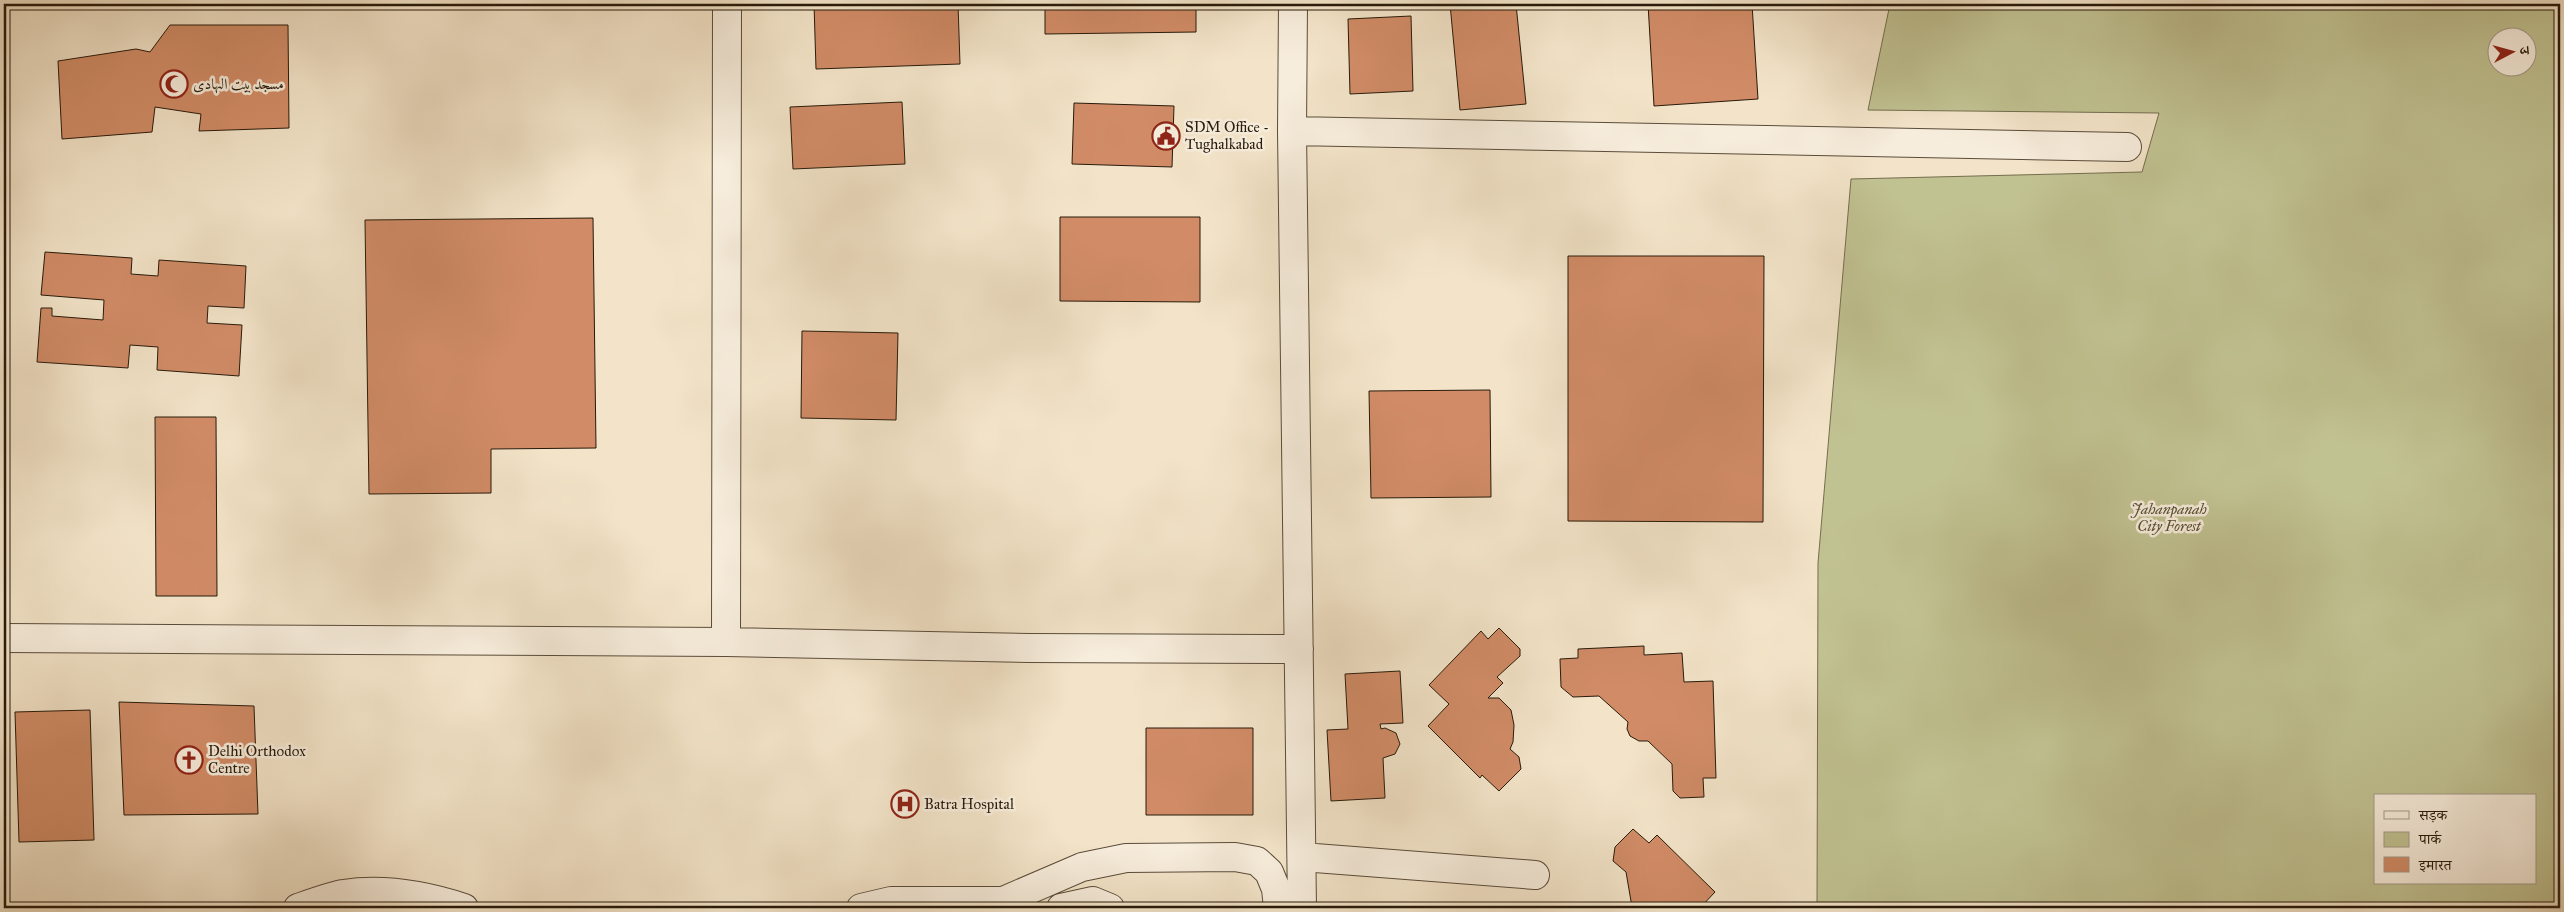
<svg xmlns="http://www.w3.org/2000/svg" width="2564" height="912" viewBox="0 0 2564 912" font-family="'IM FELL Great Primer',Amiri,'Noto Serif Devanagari',serif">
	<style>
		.green { fill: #c1c292; stroke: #746e4e; fill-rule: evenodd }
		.building { fill: #d18c67; stroke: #271a0a }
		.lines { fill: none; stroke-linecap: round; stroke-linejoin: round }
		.minor-casing { stroke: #5a4c3a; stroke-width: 30 }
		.minor { stroke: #f7eddc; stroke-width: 28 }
		.labels { text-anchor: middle; stroke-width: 5; stroke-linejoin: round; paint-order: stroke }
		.poi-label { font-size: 15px; fill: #271a0a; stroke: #f7eddc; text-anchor: start }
		.park-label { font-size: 15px; font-style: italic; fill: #554c33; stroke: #f7eddc }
	</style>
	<rect width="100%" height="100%" fill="#f3e4c9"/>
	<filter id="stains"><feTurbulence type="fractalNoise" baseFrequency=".004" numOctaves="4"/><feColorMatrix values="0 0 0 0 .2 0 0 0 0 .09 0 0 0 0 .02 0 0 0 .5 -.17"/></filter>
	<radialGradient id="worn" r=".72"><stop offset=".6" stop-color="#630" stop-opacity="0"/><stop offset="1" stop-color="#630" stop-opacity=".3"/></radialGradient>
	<path class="green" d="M1890,4H2560V908H1817L1818,563L1851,179L2142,172L2159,113L1868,110ZM2496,38H2526V68H2496ZM2375,796H2535V883H2375Z"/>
	<path class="building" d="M814,4H958L960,64L816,69Z
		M1045,4H1196V32L1045,34Z
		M1450,4H1516L1526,104L1460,110Z
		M1648,4H1752L1758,99L1654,106Z
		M1411,16L1413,91L1350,94L1348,19Z
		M170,25H288L289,128L199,131L201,114L155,107L152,132L62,139L58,61L136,49L150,52Z
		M902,102L905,164L793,169L790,107Z
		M1074,103L1174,106L1172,167L1072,164Z
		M1060,217H1200V302L1060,301Z
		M593,218L596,448L491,449V493L369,494L365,220Z
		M45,252L132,258L131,274L158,276L159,260L246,266L244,308L208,306L207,323L242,325L239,376L157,370L158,347L130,345L128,368L37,362L41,308H52V316L103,320L104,300L41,295Z
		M1568,256H1764L1763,522L1568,521Z
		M802,331L898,333L896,420L801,418Z
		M1490,390L1491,497L1371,498L1369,391Z
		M155,417H216L217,596H156Z
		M1499,628L1520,649V656L1497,677L1503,683L1488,698H1499L1511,710L1514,725L1513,742L1510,749L1519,757L1521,769L1499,791L1482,775L1480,778L1428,726L1449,704L1429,685L1481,631L1488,639Z
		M1644,646V655L1682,653L1684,682L1713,681L1716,778H1703L1704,797L1680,798L1673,791L1672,764L1648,741H1639L1630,736L1627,729L1628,722L1599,696L1573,697L1561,687L1560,659L1578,658V649Z
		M1400,671L1403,723L1380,724L1381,729L1385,728L1396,733L1400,744L1395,754L1383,758L1385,798L1331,801L1327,730L1348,729L1345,674Z
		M119,702L254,706L258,814L124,815Z
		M90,710L94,840L19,842L15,712Z
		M1146,728H1253V815H1146Z
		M1633,829L1649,843L1657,835L1715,892L1700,908H1631L1632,907L1626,872L1613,861L1615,847Z"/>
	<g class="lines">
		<g class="minor-casing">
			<path id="minor" d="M1293,4L1292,131L1302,908
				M1292,131L2127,147
				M4,638L726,642L1029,648L1299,649
				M726,642L727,4
				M1302,857L1535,875
				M298,908C312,903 328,897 343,894C383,888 425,895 464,908
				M861,908L891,901H1003L1082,867L1126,858L1235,857L1257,861L1269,872L1276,889L1278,908
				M1061,908L1093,901L1110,908"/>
		</g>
		<use href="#minor" class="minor"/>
	</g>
	<defs>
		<g id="mosque-ring" transform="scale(1.4375)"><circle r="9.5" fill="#f7eddc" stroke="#8f2418" stroke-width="1.5"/><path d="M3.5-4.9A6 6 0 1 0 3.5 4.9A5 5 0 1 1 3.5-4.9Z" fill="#8f2418"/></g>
		<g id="civic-ring" transform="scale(1.4375)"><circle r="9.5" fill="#f7eddc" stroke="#8f2418" stroke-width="1.5"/><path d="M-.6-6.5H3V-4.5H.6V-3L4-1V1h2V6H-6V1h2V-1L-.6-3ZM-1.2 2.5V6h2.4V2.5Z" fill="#8f2418"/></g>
		<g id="church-ring" transform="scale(1.4375)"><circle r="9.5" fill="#f7eddc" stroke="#8f2418" stroke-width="1.5"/><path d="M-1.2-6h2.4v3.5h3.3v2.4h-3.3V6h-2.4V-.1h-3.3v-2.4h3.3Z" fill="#8f2418"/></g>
		<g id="hospital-ring" transform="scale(1.4375)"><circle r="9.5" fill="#f7eddc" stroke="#8f2418" stroke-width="1.5"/><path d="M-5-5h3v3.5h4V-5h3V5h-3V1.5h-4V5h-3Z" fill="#8f2418"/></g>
	</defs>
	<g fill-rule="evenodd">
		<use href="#mosque-ring" x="174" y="84"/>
		<use href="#civic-ring" x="1166" y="136"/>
		<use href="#church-ring" x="189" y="760"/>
		<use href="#hospital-ring" x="905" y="804"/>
	</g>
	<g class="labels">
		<g class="poi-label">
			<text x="193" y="89">مسجد بیت الہادی</text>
			<text x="1185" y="132">SDM Office -<tspan x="1185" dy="17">Tughalkabad</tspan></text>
			<text x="208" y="756">Delhi Orthodox<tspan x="208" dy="17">Centre</tspan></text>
			<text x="924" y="809">Batra Hospital</text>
		</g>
		<g class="park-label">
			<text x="2169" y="514">Jahanpanah<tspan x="2169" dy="17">City Forest</tspan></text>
		</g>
	</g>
	<rect width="2564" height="912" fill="none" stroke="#f3e4c9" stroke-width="20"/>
	<rect x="5" y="5" width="2554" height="902" fill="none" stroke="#271a0a" stroke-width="2.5"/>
	<rect x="10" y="10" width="2544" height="892" fill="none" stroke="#271a0a"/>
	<rect x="2374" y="794" width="162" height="90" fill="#f7eddc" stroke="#a49988"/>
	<rect x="2384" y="811" width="25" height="8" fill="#f7eddc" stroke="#a49988"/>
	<text x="2419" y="820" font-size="15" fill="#271a0a">सड़क</text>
	<rect x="2384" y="832" width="25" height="15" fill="#c1c292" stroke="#a49988"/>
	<text x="2419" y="844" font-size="15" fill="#271a0a">पार्क</text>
	<rect x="2384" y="857" width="25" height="15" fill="#d18c67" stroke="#a49988"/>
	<text x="2419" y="870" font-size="15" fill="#271a0a">इमारत</text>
	<g transform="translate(2512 52) rotate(84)"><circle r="24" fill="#f7eddc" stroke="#a49988"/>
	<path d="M0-4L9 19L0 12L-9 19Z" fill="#8f2418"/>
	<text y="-8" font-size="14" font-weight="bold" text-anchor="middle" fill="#271a0a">उ</text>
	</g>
	<rect width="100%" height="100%" filter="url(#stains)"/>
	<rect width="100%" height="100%" fill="url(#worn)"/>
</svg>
